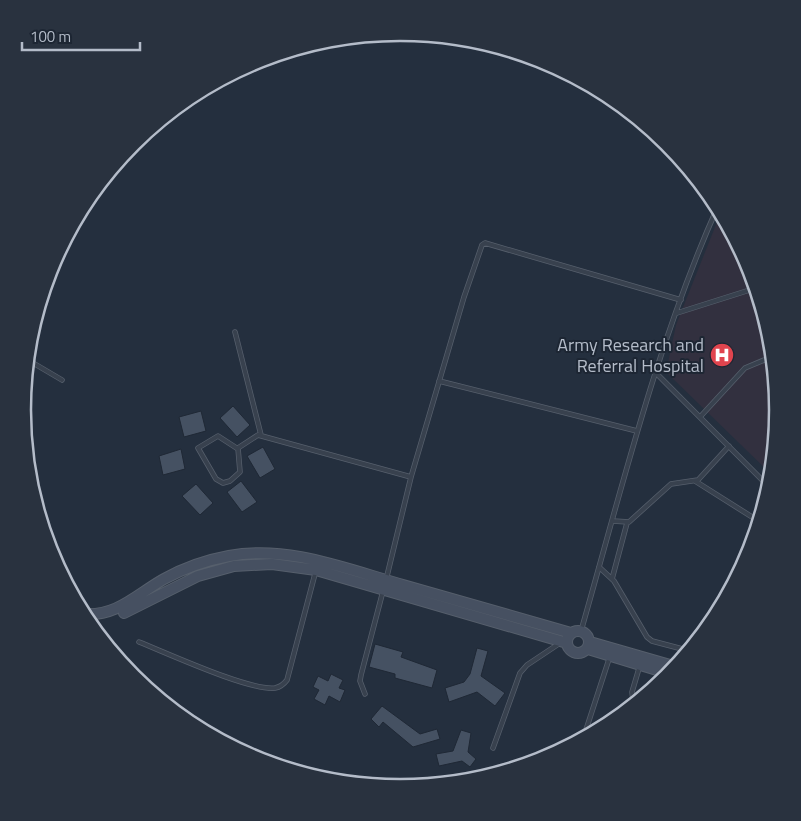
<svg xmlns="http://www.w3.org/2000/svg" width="801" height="821" viewBox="0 0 801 821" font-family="'Titillium Web',sans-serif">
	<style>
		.medical { fill: #32303f }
		.building { fill: #455162; stroke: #1f2835 }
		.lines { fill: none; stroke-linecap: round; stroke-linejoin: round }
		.service-casing { stroke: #565f6c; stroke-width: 5.5 }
		.secondary-casing { stroke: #565f6c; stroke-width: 12 }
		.service { stroke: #38414e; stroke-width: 4 }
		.secondary { stroke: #465061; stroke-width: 10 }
		.labels { text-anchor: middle; stroke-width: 4; stroke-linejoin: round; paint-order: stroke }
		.poi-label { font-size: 18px; fill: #b4bcc9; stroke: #1d2633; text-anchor: end }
		.rim { fill: none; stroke: #b4bcc9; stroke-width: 2.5 }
	</style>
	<rect width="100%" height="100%" fill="#242f3e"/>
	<path class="medical" d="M721,212L750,266L771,337L778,411L772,475L666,372L676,325Z"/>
	<path class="building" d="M233,406L250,425L237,437L220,418Z
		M201,411L206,431L184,437L179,417Z
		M263,447L275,469L260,478L247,456Z
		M181,449L185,469L163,475L159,456Z
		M241,481L257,502L242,512L227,492Z
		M196,484L213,503L200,515L182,496Z
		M375,644L403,652L401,657L437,670L432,688L395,678V674L369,667Z
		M477,648L488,651L481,676L505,693L495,706L477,692L449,702L445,688L464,682L470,674Z
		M331,674L343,680L339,688L345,690L340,702L329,696L325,705L314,699L319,690L313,687L318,676L328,681Z
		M382,706L420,734L437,729L440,739L413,747L383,722L379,727L371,719Z
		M461,730L471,733L468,752L476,759L470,767L462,761L439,766L436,754L453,751Z"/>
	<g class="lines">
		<g class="service-casing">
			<path id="service" d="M677,313L756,288
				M235,332L261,435
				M28,360L62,380
				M656,373L770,488
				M439,381L637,431
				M700,417L745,368L769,358L774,364
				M238,449L218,436L198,448L216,479L223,483L230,481L240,472L238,448L258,435L411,477L386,580
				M411,477L464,297L482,245L485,243L681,300
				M695,481L760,522
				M613,521L629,522L671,484L698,480L729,446
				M599,567L614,581L647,637L652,641L690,651
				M612,579L627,523
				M581,631C622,488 657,342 718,206
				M139,642C167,653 249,691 275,688C280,687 284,684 287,680L316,570
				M365,694L360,681L361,675L383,591
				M637,703L633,701L632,692L640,665
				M583,739L610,656
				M493,748L520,673L527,665L560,643"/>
		</g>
		<g class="secondary-casing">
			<path id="secondary" d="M124,613L198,576L234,566L272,564L316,570L567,643
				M83,614C117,617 137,594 164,579C184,568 207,560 229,556C288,545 346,569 403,585C459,601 515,617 571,633
				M567 642a11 11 0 1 1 22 0a11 11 0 1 1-22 0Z
				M590,642L677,667
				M588,649L670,674"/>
		</g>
		<use href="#service" class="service"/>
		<use href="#secondary" class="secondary"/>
	</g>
	<defs>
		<g id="hospital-disc" transform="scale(1.25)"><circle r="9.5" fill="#e0444e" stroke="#1d2633"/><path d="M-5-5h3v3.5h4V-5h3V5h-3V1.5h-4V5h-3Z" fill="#fff"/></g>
	</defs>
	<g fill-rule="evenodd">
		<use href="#hospital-disc" x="722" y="355"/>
	</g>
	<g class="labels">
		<g class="poi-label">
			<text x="704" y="351">Army Research and<tspan x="704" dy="21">Referral Hospital</tspan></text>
		</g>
	</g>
	<path d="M0 0H801V821H0ZM31 410a369 369 0 1 1 738 0a369 369 0 1 1-738 0Z" fill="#29323f" fill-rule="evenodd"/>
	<path class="rim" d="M31 410a369 369 0 1 1 738 0a369 369 0 1 1-738 0Z"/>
	<path d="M22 42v8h118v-8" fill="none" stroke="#b4bcc9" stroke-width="2.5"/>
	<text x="30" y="42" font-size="15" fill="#b4bcc9" stroke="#1d2633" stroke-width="4" paint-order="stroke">100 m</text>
</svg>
